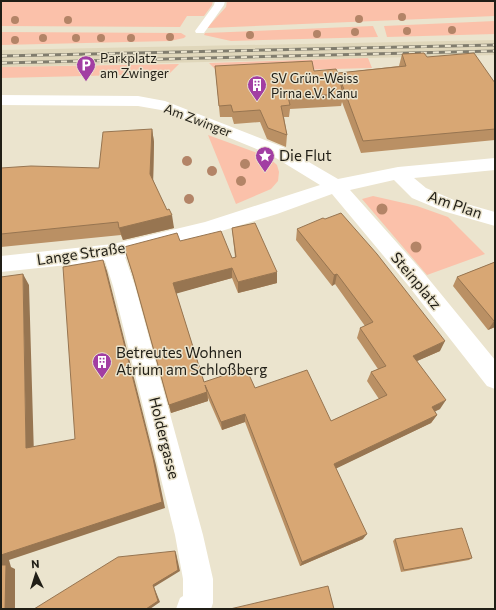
<svg xmlns="http://www.w3.org/2000/svg" width="496" height="610" viewBox="0 0 496 610" font-family="Commissioner,sans-serif">
	<style>
		.built { fill: #e0d7bb }
		.green { fill: #fbc1aa }
		.lines { fill: none; stroke-linecap: round; stroke-linejoin: round }
		.service { fill: #fff; fill-rule: evenodd }
		.minor { fill: #fff; fill-rule: evenodd }
		.rail-casing { stroke: #817d6e; stroke-width: 3 }
		.rail { stroke: #ebe4ce; stroke-width: 2; stroke-dasharray: 6; stroke-linecap: butt }
		.tree { fill: #b38467 }
		.wall { fill: #ba9064 }
		.shaded-wall { fill: #977551 }
		.building { fill: #d8a774; stroke: #977551 }
		.labels { text-anchor: middle; stroke-width: 3; stroke-linejoin: round; paint-order: stroke }
		.far-poi-label { font-size: 13px; fill: #201e16; stroke: #ebe4ce; text-anchor: start }
		.far-street-label { font-size: 13px; fill: #201e16; stroke: #ebe4ce }
		.poi-label { font-size: 15px; fill: #201e16; stroke: #ebe4ce; text-anchor: start }
		.street-label { font-size: 15px; fill: #201e16; stroke: #ebe4ce }
	</style>
	<rect width="100%" height="100%" fill="#ebe4ce"/>
	<path class="built" d="M495,40V55L1,67V50Z"/>
	<path class="green" d="M1,1H213L212,5L204,16H187L180,27L1,26Z
		M227,1H495V16L207,28L226,7Z
		M495,21V34L387,37L384,26Z
		M373,26L378,37L231,41L204,35L205,33Z
		M1,32L181,33L186,36L184,38L170,41L1,45Z
		M368,58L372,68L218,72L209,63Z
		M179,64L169,74L1,78V67Z
		M208,135L268,157L277,165L279,172L278,181L271,189L236,204Z
		M373,196L417,206L448,217L485,254L427,275L362,199Z"/>
	<g class="lines">
		<path class="service" d="M215,1H225L224,5L204,33H196L195,31L214,5Z"/>
		<path class="minor" d="M1,95L138,96L165,101L283,147L338,179L398,167L495,158V170L414,178L426,188L456,201L495,212V226L443,211L412,198L394,180L350,190L423,272L495,360V389L487,386L407,284L332,194L277,214L205,236L125,257L135,286L203,535L213,579V603L211,609H176L180,598L183,596V579L175,535L113,286L105,261L1,272V256L113,244L205,222L320,185L271,155L161,110L138,106L1,105Z"/>
		<g class="rail-casing">
			<path id="rail" d="M1,56L495,45
				M1,63L495,51"/>
		</g>
		<use href="#rail" class="rail"/>
	</g>
	<g class="tree">
		<circle cx="402" cy="17" r="4"/>
		<circle cx="359" cy="19" r="4"/>
		<circle cx="15" cy="20" r="4"/>
		<circle cx="68" cy="20" r="4"/>
		<circle cx="452" cy="30" r="4"/>
		<circle cx="407" cy="31" r="4"/>
		<circle cx="355" cy="32" r="4"/>
		<circle cx="317" cy="34" r="4"/>
		<circle cx="250" cy="35" r="4"/>
		<circle cx="170" cy="37" r="4"/>
		<circle cx="43" cy="38" r="4"/>
		<circle cx="76" cy="38" r="4"/>
		<circle cx="101" cy="38" r="4"/>
		<circle cx="131" cy="38" r="4"/>
		<circle cx="15" cy="40" r="4"/>
		<circle cx="187" cy="161" r="5"/>
		<circle cx="245" cy="164" r="5"/>
		<circle cx="212" cy="171" r="5"/>
		<circle cx="241" cy="181" r="5"/>
		<circle cx="189" cy="199" r="5"/>
		<circle cx="382" cy="209" r="5.5"/>
		<circle cx="416" cy="247" r="5.5"/>
	</g>
	<path class="wall" d="M402,54L427,57L495,83V140L361,153L342,102L341,106L290,109L289,117H284L287,135L286,147L267,139L260,122L234,124L232,117H220L215,66L314,71L338,73L399,66Z
		M152,129L154,142L153,180L174,228L123,240L121,235L1,247V168H99Z
		M232,228L277,283L238,293L232,278L176,293L204,382L255,388L331,421L379,399L367,381L371,372L378,369L357,338L360,328L365,326L335,284L332,286L296,240L297,229L440,351L417,361L440,409L434,411L437,415L431,423L336,468L363,539L300,566L245,422L222,430L208,398V401L171,413L135,283L124,247L180,241L232,258L235,257Z
		M495,262V327L488,330L453,286L457,277Z
		M395,539L472,558L469,560L401,572L393,541Z"/>
	<path class="shaded-wall" d="M152,129L154,142L153,187L150,174Z
		M172,215L174,228L123,240L119,228Z
		M103,260L107,271L156,465L165,508L9,560L11,567L15,569V609H5L1,563V555L153,458Z
		M232,268V278L175,294L173,283Z
		M277,272V283L238,293V282Z
		M23,274L29,285L34,456L26,448Z
		M337,274L335,284L332,286L334,275Z
		M494,321H495V327L488,330Z
		M445,341L440,351L408,365L413,356Z
		M207,392L208,401L171,413L169,405Z
		M446,400L440,409L426,416L432,407Z
		M245,414V422L222,430L221,422Z
		M437,415L431,423L331,471L334,464Z
		M367,534L363,539L300,566L302,562Z
		M175,551L176,553L180,571L154,587L160,602L150,609H146L153,585Z"/>
	<path class="building" d="M424,53L427,57L474,53L495,83V129L363,141L339,76L343,94L288,97L290,105L281,106L287,135L268,128L260,110L233,112L231,105L219,106L215,66L312,61L314,71L336,69L338,73L406,66L402,54Z
		M152,129L150,174L167,210L169,209L172,215L119,228L118,222L1,234V168L31,166L99,168L103,132Z
		M341,213L377,254L445,341L413,356L446,400L432,407L437,415L334,464L367,534L302,562L245,414L221,422L205,385L207,392L169,405L133,275L124,247L177,233L180,241L221,231L232,258L236,257L232,228L255,223L277,272L238,282L232,268L173,283L204,382L246,368L255,388L307,370L331,421L387,395L371,372L386,366L360,328L373,322L337,274L334,275L297,229L323,218L325,219Z
		M103,260L153,458L162,502L1,555V277L23,274L26,448L75,439L63,267Z
		M495,262V321H494L457,277Z
		M462,528L472,558L404,570L395,539Z
		M175,551L178,570L153,585L158,601L146,609H34L118,557Z
		M1,563L2,565H6L5,609H1Z
		M328,586L334,609H230Z"/>
	<defs>
		<g id="parking-pin" transform="scale(1)"><path d="M0 17L-7.5 6A9.5 9.5 0 1 1 7.5 6Z" fill="#a23ea3" stroke="#ebe4ce"/><path d="M-3.5-5.5H1a3.5 3.5 0 0 1 0 7H-1V5.5H-3.5ZM-1-3.4V-.6H.8a1.4 1.4 0 0 0 0-2.8Z" fill="#fff"/></g>
		<g id="building-pin" transform="scale(1)"><path d="M0 17L-7.5 6A9.5 9.5 0 1 1 7.5 6Z" fill="#a23ea3" stroke="#ebe4ce"/><path d="M-4-6H4V6H1V3H-1V6H-4ZM-2.5-4.3h1.7v1.8h-1.7ZM.8-4.3h1.7v1.8H.8ZM-2.5-1h1.7V.8h-1.7ZM.8-1h1.7V.8H.8Z" fill="#fff"/></g>
		<g id="sight-pin" transform="scale(1)"><path d="M0 17L-7.5 6A9.5 9.5 0 1 1 7.5 6Z" fill="#a23ea3" stroke="#ebe4ce"/><path d="M0-6L1.8-2.2L6-1.7L2.9 1.2L3.7 5.4L0 3.3L-3.7 5.4L-2.9 1.2L-6-1.7L-1.8-2.2Z" fill="#fff"/></g>
	</defs>
	<g fill-rule="evenodd">
		<use href="#parking-pin" x="86" y="65"/>
		<use href="#building-pin" x="257" y="85"/>
		<use href="#sight-pin" x="265" y="156"/>
		<use href="#building-pin" x="102" y="362"/>
	</g>
	<g class="labels">
		<g class="far-poi-label">
			<text x="100" y="63">Parkplatz<tspan x="100" dy="15">am Zwinger</tspan></text>
			<text x="271" y="83">SV Grün-Weiss<tspan x="271" dy="15">Pirna e.V. Kanu</tspan></text>
		</g>
		<g class="far-street-label">
			<text transform="translate(198 120) rotate(21)" y="5">Am Zwinger</text>
		</g>
		<g class="poi-label">
			<text x="279" y="161">Die Flut</text>
			<text x="116" y="358">Betreutes Wohnen<tspan x="116" dy="17">Atrium am Schloßberg</tspan></text>
		</g>
		<g class="street-label">
			<text transform="translate(455 205) rotate(19)" y="5">Am Plan</text>
			<text transform="translate(81 254) rotate(-8)" y="5">Lange Straße</text>
			<text transform="translate(416 281) rotate(50)" y="5">Steinplatz</text>
			<text transform="translate(164 438) rotate(76)" y="5">Holdergasse</text>
		</g>
	</g>
	<rect width="496" height="610" fill="none" stroke="#201e16" stroke-width="4"/>
	<g transform="translate(36 574) rotate(356)" stroke="#ebe4ce" stroke-width="3" paint-order="stroke">
	<path d="M0-3L7 15L0 10L-7 15Z" fill="#201e16"/>
	<text y="-6" font-size="11" font-weight="bold" text-anchor="middle" fill="#201e16">N</text>
	</g>
</svg>
